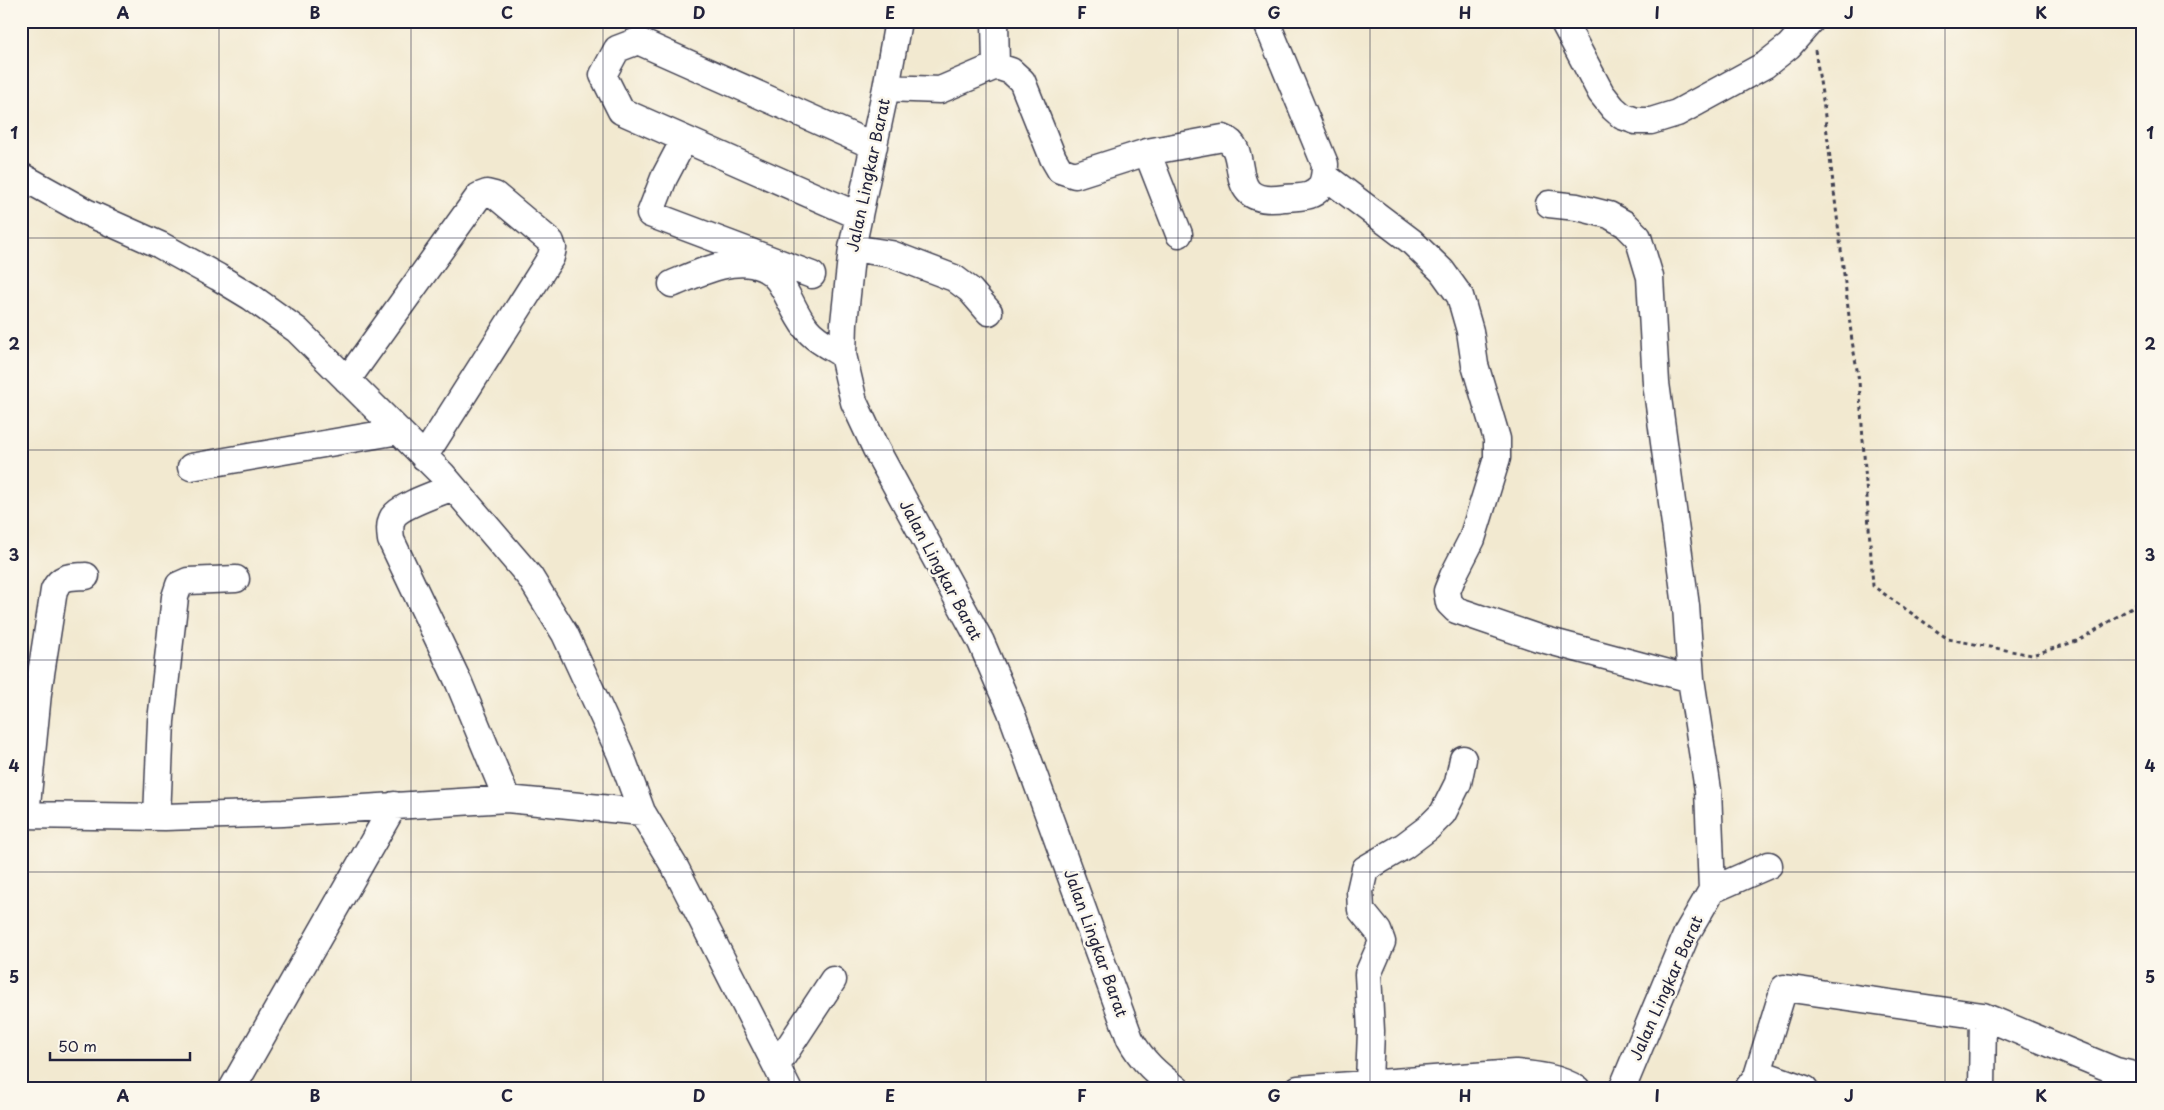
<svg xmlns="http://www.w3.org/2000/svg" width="2164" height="1110" viewBox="0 0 2164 1110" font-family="'Playpen Sans',sans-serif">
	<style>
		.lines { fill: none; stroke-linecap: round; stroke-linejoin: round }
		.minor-casing { stroke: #414051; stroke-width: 29 }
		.path { stroke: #414051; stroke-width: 3; stroke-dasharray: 4 4; stroke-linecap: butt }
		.minor { stroke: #fff; stroke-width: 26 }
		.grid { fill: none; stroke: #22223b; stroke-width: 1; stroke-opacity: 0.55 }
		.labels { text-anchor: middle; stroke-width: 5; stroke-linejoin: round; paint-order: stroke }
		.street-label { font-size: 16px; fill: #22223b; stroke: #fbf7ec }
		.neatline { fill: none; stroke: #22223b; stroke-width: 2 }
		.grid-label { font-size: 16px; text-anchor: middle; font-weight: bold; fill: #22223b }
	</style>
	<rect width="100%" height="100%" fill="#fbf7ec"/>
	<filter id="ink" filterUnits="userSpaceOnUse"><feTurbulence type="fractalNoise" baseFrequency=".02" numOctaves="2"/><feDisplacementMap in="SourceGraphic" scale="10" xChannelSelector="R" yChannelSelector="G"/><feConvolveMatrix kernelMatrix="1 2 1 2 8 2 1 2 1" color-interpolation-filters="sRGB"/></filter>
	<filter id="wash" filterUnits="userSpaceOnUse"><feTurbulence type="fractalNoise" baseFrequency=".0096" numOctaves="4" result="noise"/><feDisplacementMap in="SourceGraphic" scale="20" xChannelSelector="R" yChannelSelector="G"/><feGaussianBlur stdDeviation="1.12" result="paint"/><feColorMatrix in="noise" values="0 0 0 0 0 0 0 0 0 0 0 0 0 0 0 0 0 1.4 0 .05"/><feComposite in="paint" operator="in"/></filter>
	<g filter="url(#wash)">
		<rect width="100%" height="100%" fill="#f2e9d0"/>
	</g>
	<g filter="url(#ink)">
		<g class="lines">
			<g class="minor-casing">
				<path id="minor" d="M898,21L886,88L852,248L844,323L843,355L854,402L876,449L981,642L1011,712L1130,1039C1142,1061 1157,1074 1177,1089
					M995,21L996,66
					M1563,21L1601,93L1613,108L1622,116L1636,121H1651L1677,113L1765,65L1789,46L1811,21
					M886,88L940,90L996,66L1011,71L1022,81L1053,158L1060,170L1075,175L1147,152L1223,138C1255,149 1219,208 1285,198C1293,197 1305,198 1312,194C1324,189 1325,174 1325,164L1266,21
					M684,140L664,178L650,214L812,275
					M1147,152L1179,234
					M21,176L86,212L160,245L218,277L251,297L297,330L442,474L530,577L565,634L620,753L642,812L676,869L788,1089
					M1325,176L1411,241L1442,271L1460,296L1470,331L1475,365L1497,439V458L1472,539L1453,576L1447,591L1449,603L1456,610L1538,638L1691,679L1708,790L1712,890
					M1549,204L1577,207L1609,215L1625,224L1638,237L1650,277L1656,383L1686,606L1691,679
					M859,216L621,111L603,75L617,49L638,41L874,146
					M852,248L891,254L954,278L970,290L989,312
					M672,284C703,271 754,246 779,281C789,296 795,314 806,328C815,340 831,347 843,355
					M347,380L479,196L487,193L495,195L551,242L553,248L551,257L424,457
					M191,467L399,431
					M453,487C439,493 401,505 393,517C389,524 390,532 391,540L459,683L507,799
					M21,815L165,817L283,813L507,799L642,812
					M26,815L38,693L54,590C61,575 72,577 86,576
					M157,817L161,721L175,597L179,585L188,581L236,579
					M777,1065L833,980
					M1757,1076L1784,988L1983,1016L2116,1071L2129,1074
					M1369,1082L1371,1031L1368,974L1382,942L1378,931L1361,910L1360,891L1365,869L1404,846L1428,828L1443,813L1458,783L1463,759
					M1748,1088L1757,1076H1768L1805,1089
					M232,1089L394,805
					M1298,1089L1515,1073C1536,1075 1558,1077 1577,1089
					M1622,1089L1687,933L1712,890L1769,865
					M1982,1089L1983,1016"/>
			</g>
			<path class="path" d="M1815,50L1823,100L1852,341L1859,381L1873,586L1948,639L2032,655L2080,640L2143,600"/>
			<use href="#minor" class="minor"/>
		</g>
	</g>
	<path class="grid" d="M219,21V1089M411,21V1089M603,21V1089M794,21V1089M986,21V1089M1178,21V1089M1370,21V1089M1561,21V1089M1753,21V1089M1945,21V1089M21,238H2143M21,450H2143M21,660H2143M21,872H2143"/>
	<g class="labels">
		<g class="street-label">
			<text transform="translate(868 175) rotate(-78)" y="6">Jalan Lingkar Barat</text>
			<text transform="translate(941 570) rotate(62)" y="6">Jalan Lingkar Barat</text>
			<text transform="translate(1096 943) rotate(70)" y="6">Jalan Lingkar Barat</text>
			<text transform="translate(1666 988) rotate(-66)" y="6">Jalan Lingkar Barat</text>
		</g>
	</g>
	<rect width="2164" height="1110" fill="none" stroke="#fbf7ec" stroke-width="55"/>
	<path d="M50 1052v8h140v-8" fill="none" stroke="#22223b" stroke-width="2.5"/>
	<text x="58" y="1052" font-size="15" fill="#22223b" stroke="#fbf7ec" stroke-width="4" paint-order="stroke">50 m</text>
	<rect x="28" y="28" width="2108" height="1054" class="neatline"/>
	<g class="grid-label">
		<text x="123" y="19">A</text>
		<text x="315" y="19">B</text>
		<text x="507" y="19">C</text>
		<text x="699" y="19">D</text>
		<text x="890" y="19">E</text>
		<text x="1082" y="19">F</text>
		<text x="1274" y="19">G</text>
		<text x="1465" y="19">H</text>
		<text x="1657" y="19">I</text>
		<text x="1849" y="19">J</text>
		<text x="2041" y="19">K</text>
		<text x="14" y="139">1</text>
		<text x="2150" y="139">1</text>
		<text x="14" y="350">2</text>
		<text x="2150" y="350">2</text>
		<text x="14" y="561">3</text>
		<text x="2150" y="561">3</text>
		<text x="14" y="772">4</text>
		<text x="2150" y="772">4</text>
		<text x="14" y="983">5</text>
		<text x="2150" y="983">5</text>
		<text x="123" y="1102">A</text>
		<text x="315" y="1102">B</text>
		<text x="507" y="1102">C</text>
		<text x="699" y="1102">D</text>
		<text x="890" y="1102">E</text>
		<text x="1082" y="1102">F</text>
		<text x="1274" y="1102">G</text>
		<text x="1465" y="1102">H</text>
		<text x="1657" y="1102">I</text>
		<text x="1849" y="1102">J</text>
		<text x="2041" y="1102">K</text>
	</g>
</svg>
